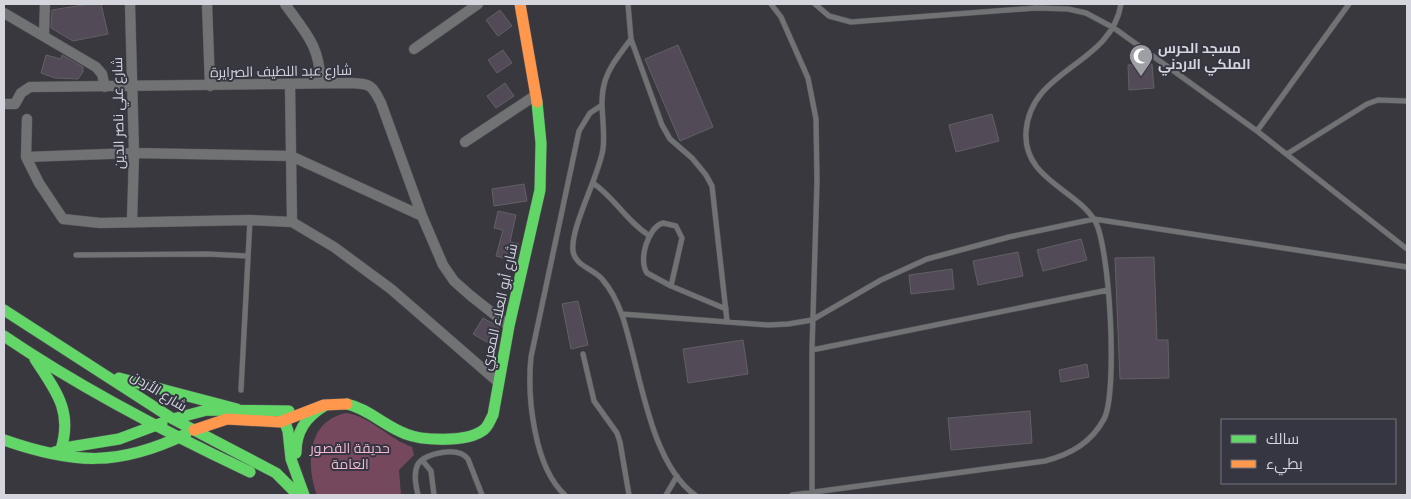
<svg xmlns="http://www.w3.org/2000/svg" width="1411" height="499" viewBox="0 0 1411 499" font-family="Figtree,Cairo,sans-serif">
	<style>
		.green { fill: #76485e }
		.building { fill: #524a57; stroke: #626065 }
		.lines { fill: none; stroke-linecap: round; stroke-linejoin: round }
		.lane-casing { stroke: #55555a; stroke-width: 6 }
		.street-casing { stroke: #55555a; stroke-width: 11 }
		.fast-casing { stroke: #55555a; stroke-width: 12 }
		.slow-casing { stroke: #55555a; stroke-width: 12 }
		.lane { stroke: #717274; stroke-width: 5 }
		.street { stroke: #717274; stroke-width: 10 }
		.fast { stroke: #63d668; stroke-width: 11 }
		.slow { stroke: #ff974d; stroke-width: 11 }
		.labels { text-anchor: middle; stroke-width: 4; stroke-linejoin: round; paint-order: stroke }
		.poi-label { font-size: 14px; font-weight: bold; fill: #d5d6dd; stroke: #353641; text-anchor: start }
		.street-label { font-size: 14px; fill: #d5d6dd; stroke: #353641 }
		.park-label { font-size: 14px; fill: #f4b7d1; stroke: #353641 }
	</style>
	<rect width="100%" height="100%" fill="#38383e"/>
	<path class="green" d="M346,413C370,416 389,439 412,447L414,455L399,470L401,495H317C306,464 307,421 346,413Z"/>
	<path class="building" d="M89,4H101L108,34L73,41L51,28L52,10Z
		M500,10L512,26L498,36L486,20Z
		M678,45L713,127L680,141L645,59Z
		M503,50L512,63L497,73L488,60Z
		M46,55L61,59L62,55L83,67V72L78,79L55,78L41,73Z
		M1152,64L1154,88L1129,90L1128,65Z
		M505,83L514,96L496,108L487,96Z
		M992,114L999,141L956,152L949,125Z
		M524,184L527,201L494,206L492,189Z
		M498,211L516,215L510,242L519,244L514,261L496,256L503,230L494,228Z
		M1081,239L1087,260L1043,271L1037,250Z
		M1018,252L1023,276L978,285L973,261Z
		M1154,257L1157,340H1168L1169,378L1120,379L1115,258Z
		M952,269L954,289L911,294L909,275Z
		M578,301L588,345L571,349L562,304Z
		M483,318L499,327L490,344L473,334Z
		M743,340L748,374L688,383L683,349Z
		M1087,364L1089,377L1061,382L1059,370Z
		M1030,411L1032,443L951,450L948,418Z"/>
	<g class="lines">
		<g class="lane-casing">
			<path id="lane" d="M628,4L631,39L662,125L670,139L692,158L706,175L712,186L727,321
				M771,4L781,17L808,78L816,119L817,181L812,350V495
				M815,4L829,16L851,22L1036,8L1068,9L1086,13L1114,28L1257,131L1407,249
				M631,39C621,53 610,65 605,81C598,103 606,126 603,149C599,176 570,228 573,251C575,266 594,269 602,279C610,288 618,304 622,315C640,368 649,462 695,495
				M1257,131L1349,4
				M1287,154L1367,104L1378,100L1407,101
				M593,183C615,198 627,222 650,236
				M76,255L207,254L248,256
				M671,286L682,238L676,226L663,223C648,227 638,260 647,273L671,286L726,309
				M622,314L768,325L788,324L812,320L881,280L927,259L1009,237L1094,219L1407,267
				M812,350L1108,290
				M583,354L594,401L617,433L620,442L629,495
				M241,390L250,220
				M422,460L431,471L434,495
				M418,495C416,486 413,473 418,464C425,453 458,446 468,459L482,495
				M565,495C534,467 527,397 531,357L579,131L590,113L602,105
				M666,495L677,476
				M792,495L1045,461C1071,454 1091,443 1104,419C1118,393 1110,247 1095,221C1076,189 1023,179 1026,132C1030,68 1111,66 1121,4"/>
		</g>
		<g class="street-casing">
			<path id="street" d="M130,4L134,153L132,221
				M207,4L210,86
				M285,4C305,32 321,47 320,83
				M4,13L96,67L102,74L105,87
				M44,35L45,4
				M414,49L478,4
				M290,84L292,222
				M4,104H15L21,93L30,87L351,83C371,84 372,85 381,103L422,216L443,265L454,281L471,296L509,326
				M27,119L26,157L39,183L63,219L100,223L250,220L292,222L334,247L391,289L498,382
				M465,142L536,95
				M26,157L134,153L291,156L422,216"/>
		</g>
		<g class="fast-casing">
			<path id="fast" d="M4,310L173,419L276,473L298,495
				M4,336C82,389 165,432 250,472
				M35,359C55,390 73,410 61,449
				M119,378L237,409
				M347,404C369,409 384,426 406,434C423,441 466,442 482,431C488,428 490,420 493,415L509,326L540,190L541,143L537,102
				M281,412L288,431L291,459L304,495
				M173,419L207,410L289,411
				M4,440C73,464 118,467 186,434
				M52,453L70,447L119,439L162,423
				M296,453C296,431 306,417 324,406"/>
		</g>
		<g class="slow-casing">
			<path id="slow" d="M520,4L537,102
				M194,430L227,419L280,422L324,405L347,404"/>
		</g>
		<use href="#lane" class="lane"/>
		<use href="#street" class="street"/>
		<use href="#fast" class="fast"/>
		<use href="#slow" class="slow"/>
	</g>
	<defs>
		<g id="mosque-pin" transform="scale(1.25)"><path d="M0 17L-7.5 6A9.5 9.5 0 1 1 7.5 6Z" fill="#9e9fa5" stroke="#353641"/><path d="M3.5-4.9A6 6 0 1 0 3.5 4.9A5 5 0 1 1 3.5-4.9Z" fill="#fff"/></g>
	</defs>
	<g fill-rule="evenodd">
		<use href="#mosque-pin" x="1141" y="56"/>
	</g>
	<g class="labels">
		<g class="poi-label">
			<text x="1158" y="53">مسجد الحرس<tspan x="1158" dy="16">الملكي الاردني</tspan></text>
		</g>
		<g class="street-label">
			<text transform="translate(281 71) rotate(-1)" y="5">شارع عبد اللطيف الصرايرة</text>
			<text transform="translate(118 113) rotate(-91)" y="5">شارع علي ناصر الدين</text>
			<text transform="translate(499 307) rotate(-78)" y="5">شارع أبو العلاء المعري</text>
			<text transform="translate(159 391) rotate(32)" y="5">شارع الأردن</text>
		</g>
		<g class="park-label">
			<text x="350" y="453">حديقة القصور<tspan x="350" dy="16">العامة</tspan></text>
		</g>
	</g>
	<rect width="1411" height="499" fill="none" stroke="#d5d6dd" stroke-width="10"/>
	<rect x="1221" y="419" width="175" height="65" fill="#353641" stroke="#75767f"/>
	<rect x="1231" y="435" width="25" height="8" fill="#63d668" stroke="#75767f"/>
	<text x="1266" y="444" font-size="15" fill="#d5d6dd">سالك</text>
	<rect x="1231" y="460" width="25" height="8" fill="#ff974d" stroke="#75767f"/>
	<text x="1266" y="469" font-size="15" fill="#d5d6dd">بطيء</text>
</svg>
